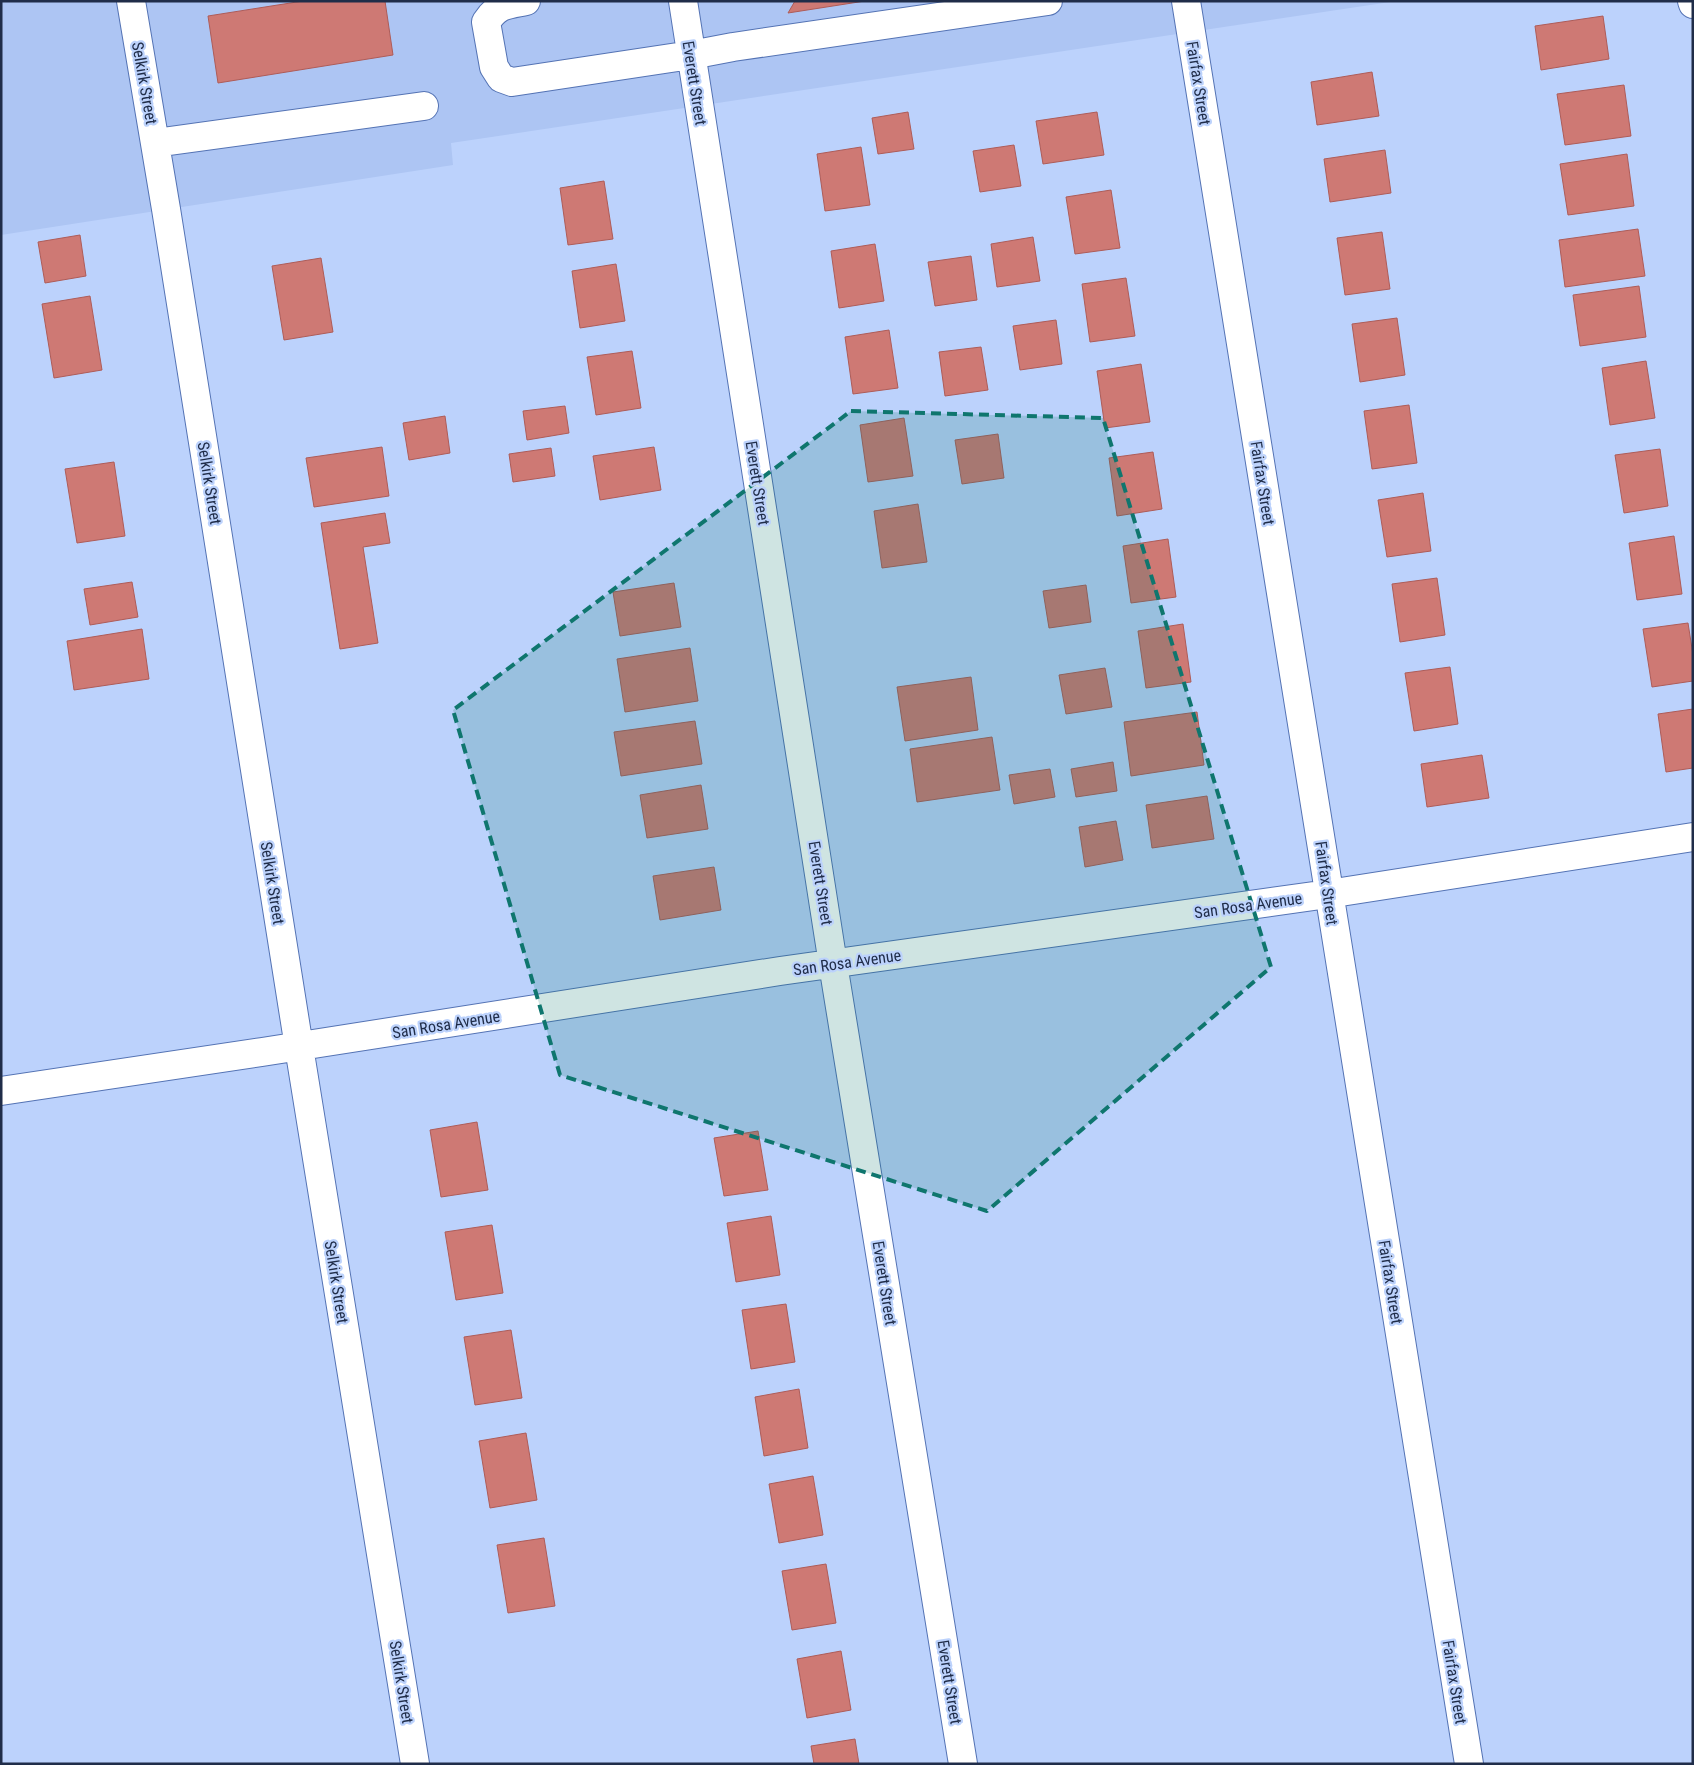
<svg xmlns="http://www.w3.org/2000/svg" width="1694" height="1765" viewBox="0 0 1694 1765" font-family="'Roboto Condensed',sans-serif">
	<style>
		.built { fill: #adc5f3 }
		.building { fill: #ce7974; stroke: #ae5c58 }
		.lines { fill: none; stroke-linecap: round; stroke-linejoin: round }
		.minor-casing { stroke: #5473b4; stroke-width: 30 }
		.minor { stroke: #fff; stroke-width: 28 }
		.marked { fill: #0f766e; fill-opacity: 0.2; stroke: #0f766e; stroke-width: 4; stroke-dasharray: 10 6; stroke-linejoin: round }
		.labels { text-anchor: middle; stroke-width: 4.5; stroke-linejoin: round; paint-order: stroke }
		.street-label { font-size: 16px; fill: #202d49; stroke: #bcd2fc }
	</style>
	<rect width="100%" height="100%" fill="#bcd2fc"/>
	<path class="built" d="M1,1H1397L451,143L453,165L1,235Z"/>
	<path class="building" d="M303,1H385L393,55L218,83L208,16Z
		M795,1H865L788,13Z
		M1603,16L1609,59L1541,70L1535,26Z
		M1372,72L1379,116L1317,125L1311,82Z
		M1624,85L1631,136L1565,145L1557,94Z
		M908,112L914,149L878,154L872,118Z
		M1097,112L1104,155L1043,164L1036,121Z
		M1014,145L1021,186L980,192L973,151Z
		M861,147L870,205L825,211L817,154Z
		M1385,150L1391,193L1330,202L1324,159Z
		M1627,154L1634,206L1568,215L1560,164Z
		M604,181L613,239L568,245L560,188Z
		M1111,190L1120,248L1075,254L1066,197Z
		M1638,229L1645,276L1565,287L1559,240Z
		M1382,232L1390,289L1345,295L1337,238Z
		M80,235L86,276L45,283L38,242Z
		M1033,237L1040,281L997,287L991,244Z
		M875,244L884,301L839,308L831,251Z
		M971,256L977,300L935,306L928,262Z
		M321,258L333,332L284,340L272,266Z
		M616,264L625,321L580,328L572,271Z
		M1126,278L1135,336L1090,342L1082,284Z
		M1639,286L1646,337L1580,346L1573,295Z
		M90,296L102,370L54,378L42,304Z
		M1397,318L1405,375L1360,382L1352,324Z
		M1056,320L1062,364L1020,370L1013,326Z
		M889,330L898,388L853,394L845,337Z
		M981,347L988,390L945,396L939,352Z
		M632,351L641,408L596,415L587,357Z
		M1646,361L1655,418L1610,425L1602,368Z
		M1141,364L1150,422L1105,428L1097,371Z
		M1409,405L1417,463L1372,469L1364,411Z
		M565,406L569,433L527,440L523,411Z
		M445,416L450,453L409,460L403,423Z
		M904,418L913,476L868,482L860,425Z
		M998,434L1004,478L962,484L955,440Z
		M382,447L389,496L314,507L306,458Z
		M654,447L661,490L600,500L593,456Z
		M551,448L555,476L513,482L509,454Z
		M1660,449L1668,506L1624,513L1615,455Z
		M1153,452L1162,509L1117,516L1109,458Z
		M114,462L125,536L77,543L65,469Z
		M1423,493L1431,551L1387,557L1378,500Z
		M918,504L927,562L882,568L874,511Z
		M385,513L390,543L363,547L378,643L340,649L321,523Z
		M1674,536L1682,594L1637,600L1629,543Z
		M1168,539L1176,597L1131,603L1123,546Z
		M1437,578L1445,635L1400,642L1392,584Z
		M132,582L138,617L90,625L84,589Z
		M674,583L681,627L620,636L613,592Z
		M1086,585L1091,622L1049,628L1043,591Z
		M1688,623L1693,655V681L1652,687L1643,629Z
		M1183,624L1191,682L1146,688L1138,631Z
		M142,629L149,679L74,690L67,641Z
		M690,648L698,701L625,712L617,659Z
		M1450,667L1458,724L1414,731L1405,673Z
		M1105,668L1112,707L1066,714L1059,675Z
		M971,677L978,730L905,741L897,687Z
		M1693,709V768L1666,772L1658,714Z
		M1197,712L1204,765L1131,776L1124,722Z
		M695,721L702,764L621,776L614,732Z
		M992,737L1000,790L917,802L910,749Z
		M1482,755L1489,798L1427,807L1421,764Z
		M1113,762L1117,791L1076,797L1071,769Z
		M1050,769L1055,797L1014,804L1009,775Z
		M701,785L708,829L647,838L640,795Z
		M1207,796L1214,839L1152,848L1146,805Z
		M1116,821L1123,860L1085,867L1079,827Z
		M714,867L721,910L660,920L653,876Z
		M477,1122L488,1190L441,1197L430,1130Z
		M758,1131L768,1190L724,1196L714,1138Z
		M771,1216L780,1275L736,1282L727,1223Z
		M492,1225L503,1293L456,1300L445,1232Z
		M786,1304L795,1362L751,1369L742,1310Z
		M511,1330L522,1398L475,1405L464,1337Z
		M799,1389L808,1448L764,1456L755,1397Z
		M526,1433L537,1500L490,1508L479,1441Z
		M813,1476L823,1535L779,1543L769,1484Z
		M544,1538L555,1606L508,1613L497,1545Z
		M826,1564L836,1623L792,1630L782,1571Z
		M841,1651L851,1710L807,1718L797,1659Z
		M855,1739L859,1764H814L811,1746Z"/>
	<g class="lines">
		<g class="minor-casing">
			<path id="minor" d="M131,1L166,209L299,1047L415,1764
				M526,1C506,5 498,4 486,22L494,67L501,78L512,82L691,55L733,47L1048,1
				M683,1L833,964L963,1764
				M1186,1L1469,1764
				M1692,1L1693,4
				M155,143L424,106
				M1,1091L262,1052L780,971L1328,894L1693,837"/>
		</g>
		<use href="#minor" class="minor"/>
	</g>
	<path class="marked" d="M851,411L1103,418L1271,967L987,1211L560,1075L453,710Z"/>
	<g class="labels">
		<g class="street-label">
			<text transform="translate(145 83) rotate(80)" y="6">Selkirk Street</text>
			<text transform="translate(695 83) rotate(81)" y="6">Everett Street</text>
			<text transform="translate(1199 83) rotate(81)" y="6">Fairfax Street</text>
			<text transform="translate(210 483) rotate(81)" y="6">Selkirk Street</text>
			<text transform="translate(758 483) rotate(81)" y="6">Everett Street</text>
			<text transform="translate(1263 483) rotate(81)" y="6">Fairfax Street</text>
			<text transform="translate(273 883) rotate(81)" y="6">Selkirk Street</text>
			<text transform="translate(821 883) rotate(81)" y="6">Everett Street</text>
			<text transform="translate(1327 883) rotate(82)" y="6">Fairfax Street</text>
			<text transform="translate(1248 905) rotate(-8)" y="6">San Rosa Avenue</text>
			<text transform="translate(847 962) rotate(-8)" y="6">San Rosa Avenue</text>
			<text transform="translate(446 1024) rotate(-9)" y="6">San Rosa Avenue</text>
			<text transform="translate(337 1282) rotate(81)" y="6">Selkirk Street</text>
			<text transform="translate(1391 1282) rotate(81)" y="6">Fairfax Street</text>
			<text transform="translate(885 1283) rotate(81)" y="6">Everett Street</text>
			<text transform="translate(402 1682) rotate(81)" y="6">Selkirk Street</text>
			<text transform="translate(950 1682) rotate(81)" y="6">Everett Street</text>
			<text transform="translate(1455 1682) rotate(81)" y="6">Fairfax Street</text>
		</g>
	</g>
	<rect width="1694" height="1765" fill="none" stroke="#202d49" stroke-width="5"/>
</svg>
